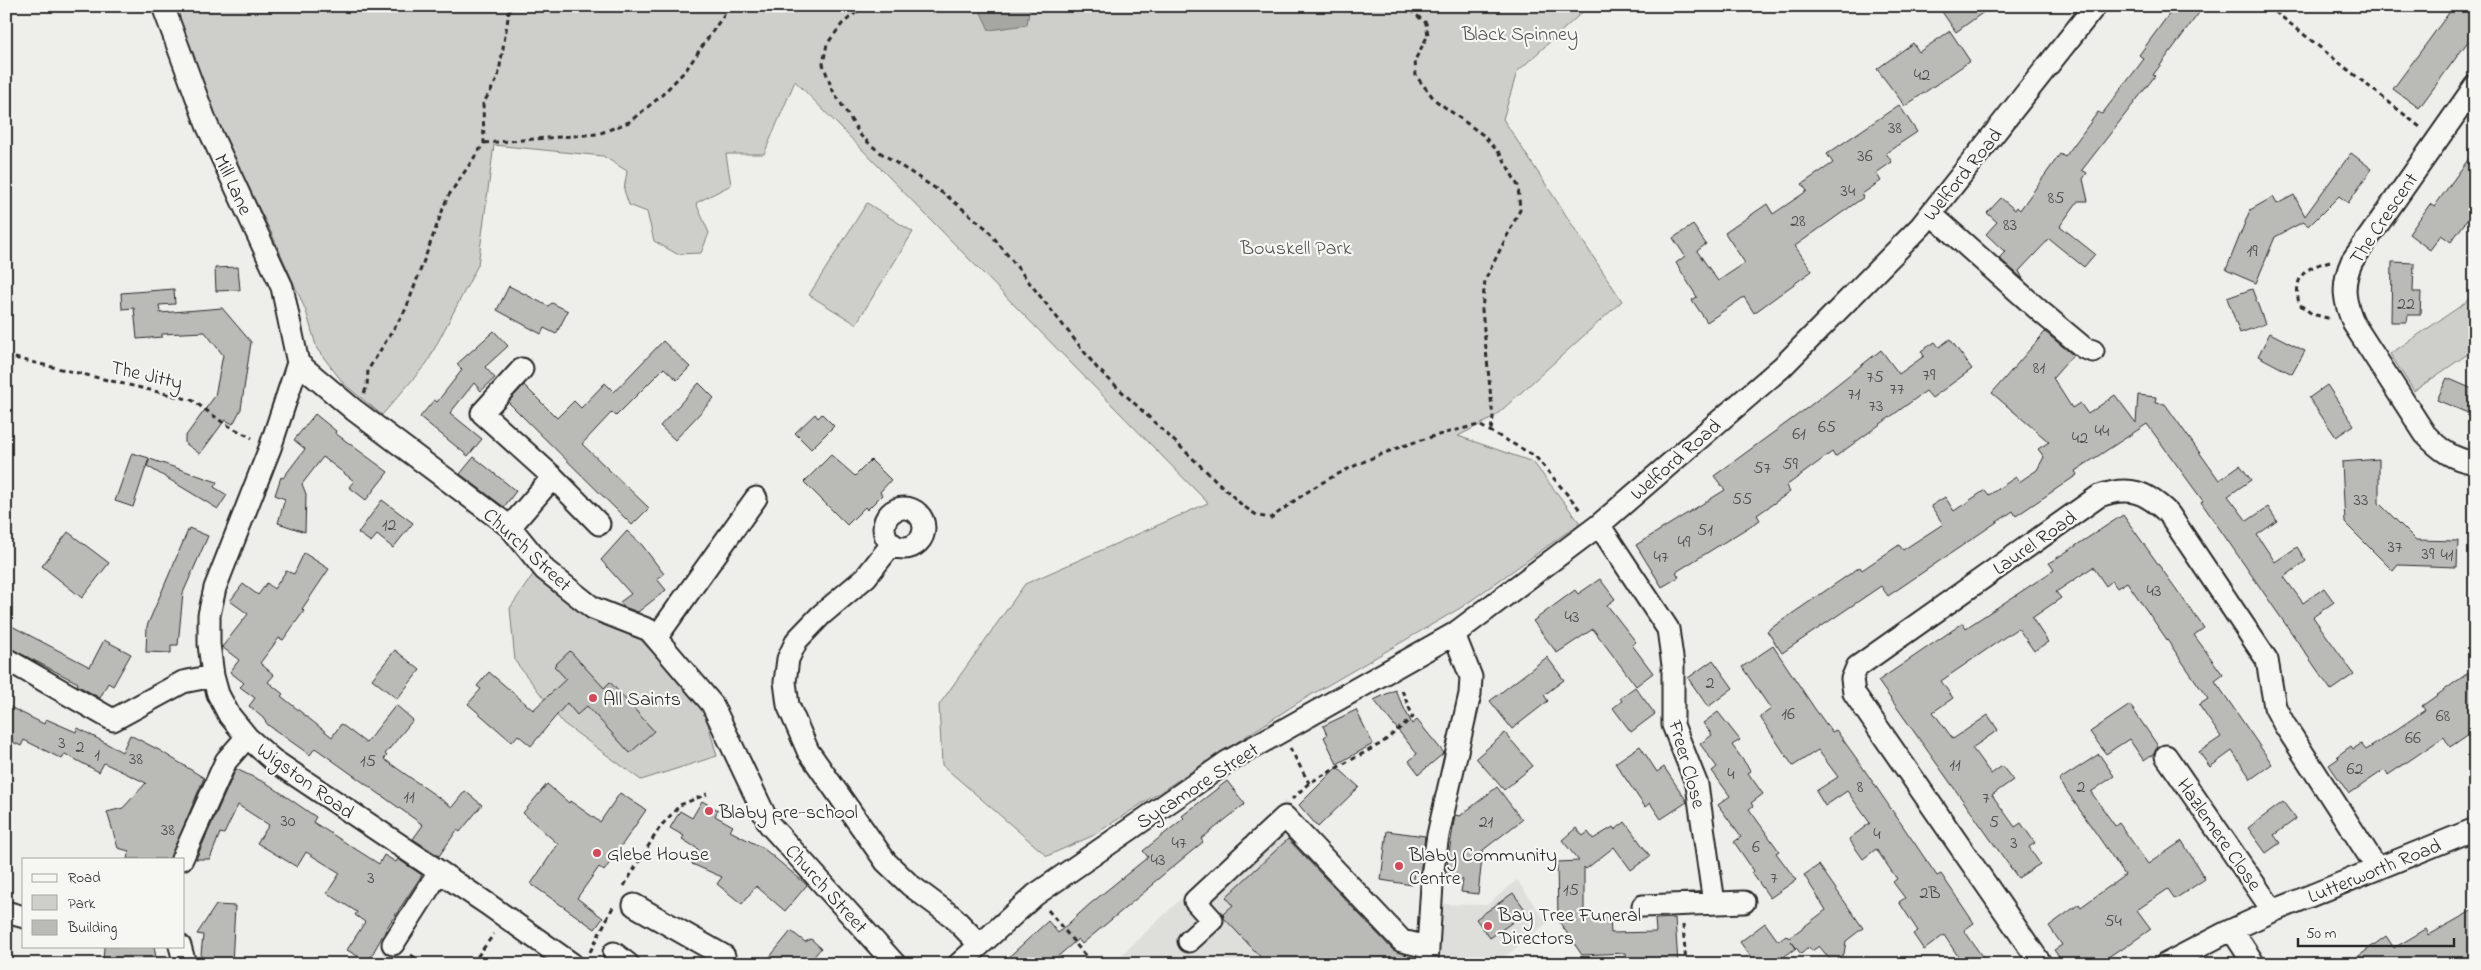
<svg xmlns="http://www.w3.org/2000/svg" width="2481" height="970" viewBox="0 0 2481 970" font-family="'Indie Flower',sans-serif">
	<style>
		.built { fill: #dededb }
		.green { fill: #cececa; stroke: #7c7c7a }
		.water { fill: #a6a6a3; stroke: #757573 }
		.building { fill: #babab7; stroke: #2b2b2b }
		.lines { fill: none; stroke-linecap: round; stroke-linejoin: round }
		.minor-casing { stroke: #2b2b2b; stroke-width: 25 }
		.path { stroke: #2b2b2b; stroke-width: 3; stroke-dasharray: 5 4; stroke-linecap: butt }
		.minor { stroke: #f6f6f2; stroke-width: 21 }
		.poi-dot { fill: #d1495b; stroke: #f6f6f2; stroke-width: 2 }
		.labels { text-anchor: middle; stroke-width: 4.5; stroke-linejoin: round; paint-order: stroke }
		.number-label { font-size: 18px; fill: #4f4f4e }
		.park-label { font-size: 20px; fill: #545453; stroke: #f6f6f2 }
		.street-label { font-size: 20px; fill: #2b2b2b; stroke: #f6f6f2 }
		.poi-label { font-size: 20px; fill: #2b2b2b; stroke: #f6f6f2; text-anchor: start }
	</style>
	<rect width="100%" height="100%" fill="#eeeeea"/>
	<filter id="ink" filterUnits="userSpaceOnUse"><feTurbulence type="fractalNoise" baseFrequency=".02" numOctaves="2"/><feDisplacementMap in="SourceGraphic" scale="10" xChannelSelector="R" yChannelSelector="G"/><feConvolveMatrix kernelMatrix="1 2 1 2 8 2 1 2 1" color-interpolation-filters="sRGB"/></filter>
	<g filter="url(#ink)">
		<path class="built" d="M1285,801L1414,936L1413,964H1112Z
			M1517,880L1547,923L1496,964H1442L1437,904L1487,905Z"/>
		<path class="green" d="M176,6H1589L1517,72L1503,119L1622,301L1493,418L1458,436L1533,462L1580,523L1462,607L1299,702L1092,836L1047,856L942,765L939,705L1025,584L1208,503L795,81L764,154H726L731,185L696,203L709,233L701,253L677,254L654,241L647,212L629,205L624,190L627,171L603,156L494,145L478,265L427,363L382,415L344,384L317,349L306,311L271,232L222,136L188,48Z
			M867,203L913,232L856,324L809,295Z
			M2475,290V349L2414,391L2390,354L2465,303Z
			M534,573L590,619L639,638L703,706L717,756L641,780L563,723L515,661L510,608Z"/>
		<path class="water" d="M978,6H1030L1027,25L989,30Z"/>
		<path class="building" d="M1938,6H1992L1956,32Z
			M2175,6H2204L2153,75L2155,76L2082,170L2087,173L2083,179L2088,201H2078L2060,226L2095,254L2084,267L2049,239L2019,271L2023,279L1999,258L2005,252L1986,234L1997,222L1987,213L2001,198L2015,210L2017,207L2020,210L2060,154L2065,157L2098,112L2102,114L2144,59L2139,55Z
			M2454,6H2459L2475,17V32L2419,108L2393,89Z
			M1950,31L1970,61L1905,106L1877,69L1913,43L1919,52Z
			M1899,105L1917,132L1886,153L1892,162L1876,173L1881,181L1862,194L1864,197L1795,246L1812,271L1754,313L1744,297L1707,322L1692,300L1697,297L1676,263L1685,256L1673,238L1693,225L1706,244L1697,251L1718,281L1745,263L1725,233L1767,204L1773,214L1807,191L1802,184L1833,163L1827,154Z
			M2475,150V209L2451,242L2441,235L2430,250L2409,234L2430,204L2434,207Z
			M2351,153L2372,169L2348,203L2339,196L2309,226L2303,222L2275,237L2256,283L2226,270L2250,210L2273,197L2277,204L2294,195L2305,216Z
			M2392,262L2414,263L2413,292H2421L2420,315H2408L2407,322H2391Z
			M238,267L240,290L216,291L215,268Z
			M509,286L548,306L552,303L568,311L556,334L544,328L541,334L497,310Z
			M174,289L175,304L159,305L160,313L222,308L251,342L241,409L233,424L225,420L200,454L185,443V437L215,396L223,355L205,332L162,334V337L137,339L134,308L122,309L121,293Z
			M2252,289L2265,324L2240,333L2227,298Z
			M494,331L508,346L485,367L495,378L481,391L474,383L450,413L482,439L468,456L420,417L434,400L437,402L462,370L457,364Z
			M2045,332L2073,355L2053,378L2072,408L2080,403L2088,414L2115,395L2136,423L2138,395L2156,397L2155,403L2165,404L2219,480L2240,465L2251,480L2228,496L2247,521L2268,507L2277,521L2257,535L2275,562L2297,547L2306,561L2284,577L2303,603L2324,588L2334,602L2313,617L2354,674L2331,690L2201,502L2203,501L2147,424L2075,471L2077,475L2016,516L2013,511L1888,596L1881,586L1782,653L1767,631L1860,567L1862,570L1899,545L1903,550L1943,524L1931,506L1945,497L1954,511L1985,490L1989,495L2016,477L2019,482L2037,470L2044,457L2038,449L2049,442L1992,393Z
			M2270,333L2305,351L2292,374L2258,356Z
			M1950,339L1972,369L1932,398L1926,391L1835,457L1832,452L1786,486L1790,492L1757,515L1760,520L1676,572L1679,577L1662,587L1636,545L1725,490L1714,476L1807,408L1881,350L1899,374L1924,356L1921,351L1935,342L1939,347Z
			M663,341L690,367L677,380L664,368L616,416L612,412L582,444L649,508L632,525L508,402L524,385L557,418L574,401L581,408L605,383L614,392Z
			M2447,378L2475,390V416L2437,400Z
			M699,383L714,398L675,440L660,426Z
			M2327,385L2354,425L2336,437L2309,398Z
			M315,414L336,431L335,433L388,472L366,500L349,487L354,481L323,457L302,484L306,494L305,532L278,523L285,499L275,495L281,477L283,478L305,449L294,440Z
			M815,414L818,418L822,414L834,426L811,449L795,433Z
			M132,453L149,458L133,507L115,501Z
			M831,455L855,476L871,460L891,480L880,492L882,495L867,510L865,507L847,525L804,482Z
			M474,457L516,491L504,507L460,474Z
			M150,459L217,482L214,487L227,495L218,509L147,466Z
			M2379,459V503L2416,540L2458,541L2457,567L2398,565L2393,571L2345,523L2342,462Z
			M382,500L413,523L393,548L377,535L371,542L358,533Z
			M2123,515L2204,628L2194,635L2223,675L2215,681L2272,764L2251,779L2232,751L2210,767L2199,752L2221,737L2199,705L2208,699L2127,582L2117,588L2112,581L2106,586L2093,567L2056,592L2061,598L2032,618L2048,642L2034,651L2018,628L1941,681L1953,698L1933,712L1953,739L1988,715L1998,730L1972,748L1991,774L2002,766L2013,780L1992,795L2015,827L2021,823L2035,843L2029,847L2040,864L2018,878L1878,681L1963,623L1966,628L2054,570L2049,563Z
			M189,528L208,536L183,593L178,645H171V653L146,652L147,626Z
			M627,531L642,545L664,574L657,579L666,590L638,612L624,607L620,602L631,594L601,560Z
			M68,532L109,563L82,598L42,566Z
			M304,553L329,569L302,609L304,611L283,640L279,638L260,663L274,675L268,682L283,694L281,696L332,737L341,724L366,743L396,705L413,720L385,754L387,756L384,759L452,807L465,791L482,805L460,832L457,830L439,856L413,839L423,825L315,748L310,755L268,725L263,718L249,706L255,698L240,687L244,683L230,672L239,660L222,647L248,614L230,601L243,584L258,595L267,583L274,589L286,571L294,574Z
			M1600,579L1615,599L1607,605L1636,642L1632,645L1653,673L1636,686L1593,629L1557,653L1533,621L1575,590L1578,594Z
			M6,623L90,667L104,640L131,654L113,686L108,683L100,698L77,685L78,683L6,646Z
			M1773,646L1815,709L1832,732L1836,730L1859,762L1937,876L1941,874L1974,923L1964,930L1987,964H1963L1944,935L1924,950L1913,934L1918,931L1899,902L1905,898L1893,882L1897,879L1876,849L1863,859L1849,839L1870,823L1847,791L1825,806L1816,791L1838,777L1818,750L1793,766L1760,717L1771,709L1742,667Z
			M395,650L420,670L397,699L372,679Z
			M570,651L604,688L610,682L654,731L630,753L587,706L577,715L567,703L531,746L518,735L512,742L468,704L481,689L477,686L489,672L533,710L566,679L554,666Z
			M1547,657L1564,680L1544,695L1548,701L1512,729L1490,701Z
			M1713,660L1733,688L1708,707L1688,678Z
			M2475,668V730L2450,747L2444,737L2388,775L2384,770L2349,794L2329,765L2339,758L2337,756L2351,746L2353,749L2361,744L2366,750L2377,743L2425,710L2422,706Z
			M1635,687L1655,714L1631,732L1613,708L1622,701L1620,698Z
			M1395,690L1412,724L1417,720L1444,753L1419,774L1409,761L1417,754L1374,700Z
			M6,705L44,724L46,719L76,732L78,728L122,752L130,735L159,750L204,778L170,859H127L129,851L118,848L107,812L123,808L146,783L104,763L99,772L65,754L62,759L24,740L21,746L6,739Z
			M2130,705L2158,746L2154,754L2144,761L2129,739L2106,754L2090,732Z
			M1356,710L1373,744L1337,764L1324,737L1327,735L1323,726Z
			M1718,712L1740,740L1732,745L1751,771L1748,773L1763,794L1751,803L1753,806L1749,809L1779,851L1776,853L1796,880L1770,898L1752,873L1754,871L1734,842L1741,837L1718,805L1730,796L1712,771L1717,767L1700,744L1712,735L1703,723Z
			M1505,733L1533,766L1504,790L1476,758Z
			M1640,746L1657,772L1664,767L1686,800L1687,802L1661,819L1650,803L1645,807L1615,763Z
			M2099,754L2114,776L2091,792L2115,826L2119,823L2148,864L2182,841L2205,879L2175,899L2168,889L2137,910L2151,929L2121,950L2120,949L2098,964H2064L2054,950L2062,945L2049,926L2079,904L2081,907L2125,875L2059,780Z
			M1337,767L1359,787L1318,827L1299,805Z
			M236,769L268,784L316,817L313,822L379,864L384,855L396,862L398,859L422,875L388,926L368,962L347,950L365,922L355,915L357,912L327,893L340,873L306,852L297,867L257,843L269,825L238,805L224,834L220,833L210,859H196Z
			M1227,781L1245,804L1201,839L1203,842L1153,883L1154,884L1082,944L1078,939L1049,964H1001L1048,921L1058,933L1090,904L1148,857L1143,851L1184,818L1182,816Z
			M547,784L569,803L570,801L600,822L620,793L646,810L604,871L599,867L577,898L603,918L595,929L531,884L558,844L523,813Z
			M1497,787L1522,820L1483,850L1478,894L1461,892L1463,880L1445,878L1455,815L1460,816Z
			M702,801L718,810L715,816L733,826L730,831L763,848L807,885L785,911L756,886L742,904L717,884L722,877L692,864L698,849L682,839L684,836L670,828L680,811L692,818Z
			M2283,802L2296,819L2274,835L2280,843L2266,853L2248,828Z
			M1625,822L1650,856L1631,870L1614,847L1586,869L1584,867V919L1610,917L1611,933L1656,932L1655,919L1675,918L1678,964L1626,962L1625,953L1582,955L1558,920L1557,862L1579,861L1562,840L1576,828L1583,836L1588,832L1593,839L1613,827L1615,830Z
			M1387,831L1425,836L1420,875L1414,874L1412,885L1381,880Z
			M1288,839L1393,950L1405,954L1413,964H1267L1224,918L1223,914L1233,905L1226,897Z
			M1819,865L1863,928L1846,941L1844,954L1833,963L1819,946L1812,951L1809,947L1801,954L1791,941L1796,948L1774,964H1756L1740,942L1765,923L1778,941L1786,935L1789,938L1826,910L1804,875Z
			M1513,893L1527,912L1490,938L1476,919Z
			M216,905L235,906L232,964H200L203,935L197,934Z
			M2475,909V964H2348L2386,936L2394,948L2426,929L2429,935Z
			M791,931L805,942L811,939L821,948L808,964H764Z
			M104,946H154L157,964H103Z"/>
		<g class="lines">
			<g class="minor-casing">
				<path id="minor" d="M163,6L207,125L282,287L298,363L270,448L215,588L209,615V644L213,676L218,694L229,715L247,737L273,760L486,903L572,964
					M2475,86L2352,261C2341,285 2344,303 2355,326L2425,434C2440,450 2452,459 2475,463
					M1931,214L2041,312L2084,348L2093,351
					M298,363L354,410L510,527L545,570L593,608L649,630L712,704L769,824L895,964
					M522,369L482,413L553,477
					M884 528a20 20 0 1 1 40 0a20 20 0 1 1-40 0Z
					M1599,525L1668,629L1673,665V725L1697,785L1714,903
					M510,527L553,477L599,524
					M892,544L866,577L821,615L797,640L788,659L785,682L788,705L808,751L886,862L910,885L953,917L979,944
					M656,638L756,498
					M6,659L113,720L183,682L213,676
					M2166,756L2273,911
					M182,859L226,761L247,737
					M634,905L724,956L719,964
					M1643,906L1744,902
					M6,912L24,917
					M2232,930L2254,964
					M1189,941L1212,920L1195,901L1285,817L1402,941L1428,947
					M393,944L439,872
					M180,946L185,964
					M614,953L628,964
					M959,964L1035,895L1227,762L1454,634L1599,525L1782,367L1921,226L2095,6
					M1427,964L1433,869L1438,835L1470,694L1471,677L1454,634
					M2041,964L1854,693L1852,679L1857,667L2099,496C2130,485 2146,492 2169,514L2267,660L2275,707L2284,724L2377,868
					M2166,964L2225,933L2273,911L2475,829"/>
			</g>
			<path class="path" d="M864,6L842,24L827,44L823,64L832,89L861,136L878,151L947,196L987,229L1097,368L1243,506L1258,516L1271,518C1286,507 1302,495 1318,485C1368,456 1422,437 1479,425L1535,456L1582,512
				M1402,6L1410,10L1426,23L1428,35L1415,60L1416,76L1435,100L1483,135L1502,156L1518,186L1520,210L1485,280L1482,310L1493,418L1491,430
				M2268,6L2420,127
				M484,143L598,134L629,122L660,97L686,70L730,6
				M2330,261C2305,268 2293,275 2299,304L2312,314L2331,319
				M6,356L192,400L225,424L252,438
				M364,393L367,387L368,370L406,309L447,198L484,143L483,104L498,78L510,6
				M1290,748L1309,783
				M1292,799L1309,783L1382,743L1413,717L1401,688
				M624,886L660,827L680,805L707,794
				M1048,910L1092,964
				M1683,925L1686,964
				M590,952L613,907
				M411,955L425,964
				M472,964L494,934"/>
			<use href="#minor" class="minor"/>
		</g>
	</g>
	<g class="poi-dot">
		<circle cx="593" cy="698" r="5"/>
		<circle cx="709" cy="811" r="5"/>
		<circle cx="597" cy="853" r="5"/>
		<circle cx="1399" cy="866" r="5"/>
		<circle cx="1488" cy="926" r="5"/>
	</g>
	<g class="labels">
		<g class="number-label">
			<text x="1922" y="80">42</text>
			<text x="1895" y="133">38</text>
			<text x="1865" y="161">36</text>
			<text x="1848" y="196">34</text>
			<text x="2056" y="203">85</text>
			<text x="1798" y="226">28</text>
			<text x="2010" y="230">83</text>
			<text x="2252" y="256">19</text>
			<text x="2406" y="309">22</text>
			<text x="2039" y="373">81</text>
			<text x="1929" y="380">79</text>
			<text x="1875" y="382">75</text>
			<text x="1897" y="394">77</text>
			<text x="1854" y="399">71</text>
			<text x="1876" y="411">73</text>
			<text x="1827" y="432">65</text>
			<text x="2102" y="436">44</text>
			<text x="1799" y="439">61</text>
			<text x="2080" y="443">42</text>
			<text x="1790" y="469">59</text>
			<text x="1762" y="473">57</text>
			<text x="1742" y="504">55</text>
			<text x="2361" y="505">33</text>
			<text x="389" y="530">12</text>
			<text x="1705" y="535">51</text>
			<text x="1684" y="547">49</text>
			<text x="2395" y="552">37</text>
			<text x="2428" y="559">39</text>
			<text x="2447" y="560">41</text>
			<text x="1661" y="562">47</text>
			<text x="2154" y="596">43</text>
			<text x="1572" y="622">43</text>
			<text x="1710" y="688">2</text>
			<text x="1788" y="719">16</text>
			<text x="2443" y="721">68</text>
			<text x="2413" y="743">66</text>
			<text x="62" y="748">3</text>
			<text x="80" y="752">2</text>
			<text x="97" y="760">1</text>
			<text x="136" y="764">38</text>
			<text x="368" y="766">15</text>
			<text x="1955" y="770">11</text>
			<text x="2355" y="774">62</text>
			<text x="1731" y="779">4</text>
			<text x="1860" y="792">8</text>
			<text x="2081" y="792">2</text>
			<text x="409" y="802">11</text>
			<text x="1986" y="803">7</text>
			<text x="288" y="826">30</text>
			<text x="1486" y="827">21</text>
			<text x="1994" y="827">5</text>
			<text x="168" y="835">38</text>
			<text x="1877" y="839">4</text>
			<text x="1179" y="848">47</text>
			<text x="2014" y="848">3</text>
			<text x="1756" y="852">6</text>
			<text x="1158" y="865">43</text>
			<text x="371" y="883">3</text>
			<text x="1774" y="883">7</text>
			<text x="1571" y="895">15</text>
			<text x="1930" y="898">2B</text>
			<text x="2113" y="926">54</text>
		</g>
		<g class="park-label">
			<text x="1520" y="40">Black Spinney</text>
			<text x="1296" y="254">Bouskell Park</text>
		</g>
		<g class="street-label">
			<text transform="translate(1962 174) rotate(-51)" y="7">Welford Road</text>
			<text transform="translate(234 184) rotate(65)" y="7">Mill Lane</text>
			<text transform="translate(2383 218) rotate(-56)" y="7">The Crescent</text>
			<text transform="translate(147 374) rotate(13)" y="7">The Jitty</text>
			<text transform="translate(1675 459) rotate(-41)" y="7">Welford Road</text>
			<text transform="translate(2034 542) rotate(-35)" y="7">Laurel Road</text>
			<text transform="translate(528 549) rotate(43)" y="7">Church Street</text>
			<text transform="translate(1688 764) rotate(74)" y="7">Freer Close</text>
			<text transform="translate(306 780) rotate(36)" y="7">Wigston Road</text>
			<text transform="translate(1197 785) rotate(-33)" y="7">Sycamore Street</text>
			<text transform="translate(2220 834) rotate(55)" y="7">Hazlemere Close</text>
			<text transform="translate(2374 870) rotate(-22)" y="7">Lutterworth Road</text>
			<text transform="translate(827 888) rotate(48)" y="7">Church Street</text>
		</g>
		<g class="poi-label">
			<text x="603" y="705">All Saints</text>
			<text x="719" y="818">Blaby pre-school</text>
			<text x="607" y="860">Glebe House</text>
			<text x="1409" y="861">Blaby Community<tspan x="1409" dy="23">Centre</tspan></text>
			<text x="1498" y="921">Bay Tree Funeral<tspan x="1498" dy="23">Directors</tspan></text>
		</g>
	</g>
	<rect width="2481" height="970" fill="none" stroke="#f6f6f2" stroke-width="25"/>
	<rect x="12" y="12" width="2456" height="945" fill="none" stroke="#2b2b2b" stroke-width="2" filter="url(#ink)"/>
	<rect x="22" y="858" width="162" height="90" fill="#f6f6f2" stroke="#a5a5a2"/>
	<rect x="32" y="874" width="25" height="8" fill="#f6f6f2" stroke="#a5a5a2"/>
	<text x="68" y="882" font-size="15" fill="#2b2b2b">Road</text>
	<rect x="32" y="895" width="25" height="15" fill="#cececa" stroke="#a5a5a2"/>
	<text x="68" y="908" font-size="15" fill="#2b2b2b">Park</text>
	<rect x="32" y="920" width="25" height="15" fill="#babab7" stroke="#a5a5a2"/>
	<text x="68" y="932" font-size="15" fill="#2b2b2b">Building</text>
	<path d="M2298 938v8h156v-8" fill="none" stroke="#2b2b2b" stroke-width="2.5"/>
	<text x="2306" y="938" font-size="15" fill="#2b2b2b" stroke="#f6f6f2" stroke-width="4" paint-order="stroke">50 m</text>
</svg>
